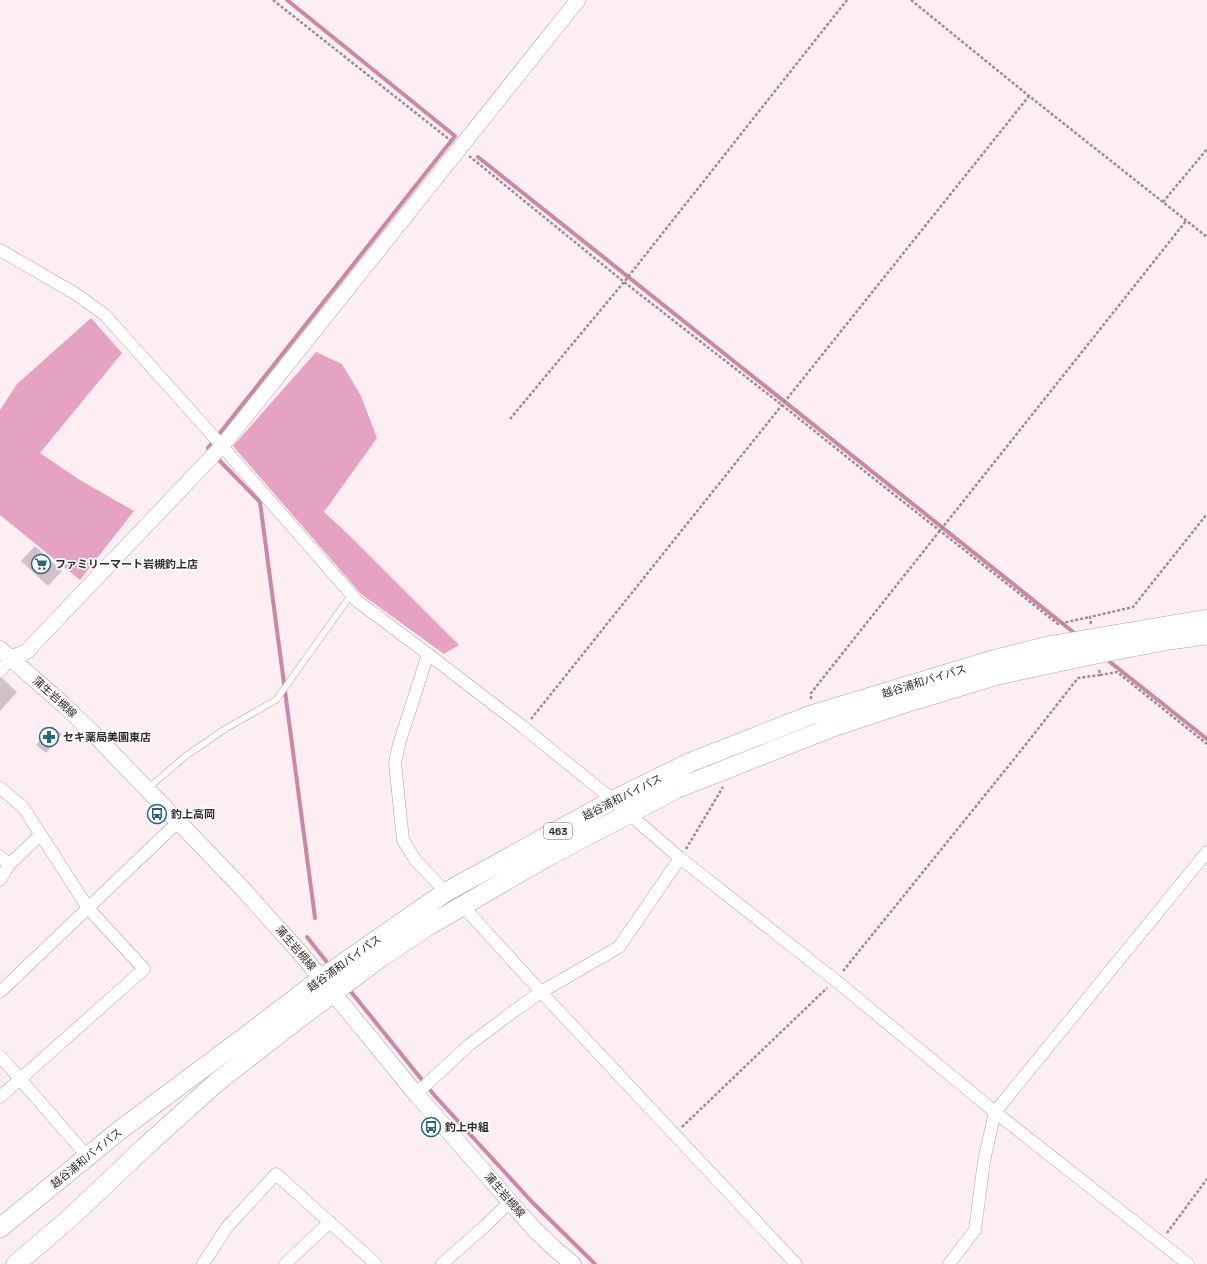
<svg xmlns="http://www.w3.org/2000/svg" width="1207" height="1264" viewBox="0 0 1207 1264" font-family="'Space Grotesk','Noto Sans JP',sans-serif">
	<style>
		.forest { fill: #e6a2c2 }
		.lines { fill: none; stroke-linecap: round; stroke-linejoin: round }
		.stream { stroke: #ca88a7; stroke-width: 4 }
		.building { fill: #d1c2c9 }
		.service-casing { stroke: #b1a3a9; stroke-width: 7 }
		.minor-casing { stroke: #b1a3a9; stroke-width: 13 }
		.tertiary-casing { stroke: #b1a3a9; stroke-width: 16 }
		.secondary-casing { stroke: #b1a3a9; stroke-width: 17 }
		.trunk-casing { stroke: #b1a3a9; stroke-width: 20 }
		.path { stroke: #998f93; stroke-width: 2.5; stroke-dasharray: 3 2; stroke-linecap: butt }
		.service { stroke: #fff; stroke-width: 6 }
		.minor { stroke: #fff; stroke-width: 12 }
		.tertiary { stroke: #fff; stroke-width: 15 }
		.secondary { stroke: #fff; stroke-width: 16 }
		.trunk { stroke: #fff; stroke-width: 19 }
		.labels { text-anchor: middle; stroke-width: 3.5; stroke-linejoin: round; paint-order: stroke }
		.shield { fill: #fff; stroke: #706b6d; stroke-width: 1 }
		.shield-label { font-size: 10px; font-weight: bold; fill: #322c2e }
		.poi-label { font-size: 11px; font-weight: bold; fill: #322c2e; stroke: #fff; text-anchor: start }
		.street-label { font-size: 11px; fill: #322c2e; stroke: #fff }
	</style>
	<rect width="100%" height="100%" fill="#fdeef4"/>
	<path class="forest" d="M91,318L122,353L40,453L80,480L134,511L80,580L0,515V410L17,384Z
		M316,352L342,364L361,396L377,438L324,512L348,534L459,645L444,654L361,594L233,446Z"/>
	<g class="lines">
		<path class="stream" d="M478,157L1077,635
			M211,452L208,448L455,136L287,0
			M216,457L260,502L315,918
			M1105,658L1207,739
			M307,937L330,966
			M348,988L435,1096L533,1203L595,1264"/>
	</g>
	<path class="building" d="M35,546L62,571L48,586L21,561Z
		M0,678H2L17,692L0,711Z
		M52,726L62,734L46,753L36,745Z"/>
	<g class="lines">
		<g class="service-casing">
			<path id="service" d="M147,789L187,755L225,729L276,700L351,595"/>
		</g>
		<g class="minor-casing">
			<path id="minor" d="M0,250L76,294L105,315L222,446L357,601L428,654L523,727L613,800L680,858L835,980L995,1112L1188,1264
				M428,654L399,744L395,763L403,840L416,861L446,892
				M0,671L11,658
				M0,788L23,807L88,908L144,969L0,1097
				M0,856L9,865
				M0,880L9,865L40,835
				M463,906L541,992L796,1264
				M0,992L178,822
				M0,1056L87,1156
				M416,1094L469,1045L514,1011L541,992L619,947L680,858
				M203,1264L227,1227L276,1174L376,1264
				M285,1264L330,1222
				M442,1264L485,1226L510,1202
				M949,1264L975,1230L984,1161L995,1112L1207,852"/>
		</g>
		<g class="tertiary-casing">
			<path id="tertiary" d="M11,658L26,652L222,446L578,0"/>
		</g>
		<g class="secondary-casing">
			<path id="secondary" d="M0,649L64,705L92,732L242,888L302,955L416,1094L510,1202L535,1230L554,1248L573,1264"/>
		</g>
		<g class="trunk-casing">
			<path id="trunk" d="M0,1228L120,1130L246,1036L322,978L411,916L446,892L613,800L691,762L811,715L989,661L1048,646L1207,619
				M16,1264L71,1217L145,1147L217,1082L293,1023L380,958L428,926L545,858L676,789L833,727L899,705L998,675L1096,654L1169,640L1207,635"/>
		</g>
		<path class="path" d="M273,0L450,140
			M911,0L1029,96L1207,237
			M469,156L624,282L782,405L868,474L1058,624L1090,617
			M1163,202L1207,149
			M510,419L624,282L847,0
			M1091,624L1090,617L1133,607L1207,514
			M1100,675L1117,672L1207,744
			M811,699V693L1186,221
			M531,719L1029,96
			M686,849L723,787
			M843,971L1019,753L1078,678L1100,675L1099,669
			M682,1127L827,988
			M1167,1233L1207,1179"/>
		<use href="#service" class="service"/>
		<use href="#minor" class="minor"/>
		<use href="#tertiary" class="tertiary"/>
		<use href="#secondary" class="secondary"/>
		<use href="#trunk" class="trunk"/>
	</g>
	<defs>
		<g id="supermarket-ring" transform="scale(1)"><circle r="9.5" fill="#fff" stroke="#2a667e" stroke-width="1.5"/><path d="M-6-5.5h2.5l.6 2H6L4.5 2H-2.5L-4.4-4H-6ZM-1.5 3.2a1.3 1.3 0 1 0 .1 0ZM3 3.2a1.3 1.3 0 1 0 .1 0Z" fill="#2a667e"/></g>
		<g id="pharmacy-ring" transform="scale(1)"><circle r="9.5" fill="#fff" stroke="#2a667e" stroke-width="1.5"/><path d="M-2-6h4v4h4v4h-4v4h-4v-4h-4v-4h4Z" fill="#2a667e"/></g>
		<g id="bus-ring" transform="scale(1)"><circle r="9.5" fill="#fff" stroke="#2a667e" stroke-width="1.5"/><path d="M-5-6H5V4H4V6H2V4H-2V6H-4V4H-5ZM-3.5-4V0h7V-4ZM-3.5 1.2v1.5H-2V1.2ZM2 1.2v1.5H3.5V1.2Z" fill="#2a667e"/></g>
	</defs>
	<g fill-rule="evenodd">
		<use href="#supermarket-ring" x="41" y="564"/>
		<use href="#pharmacy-ring" x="49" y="737"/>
		<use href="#bus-ring" x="157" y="814"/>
		<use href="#bus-ring" x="431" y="1127"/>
	</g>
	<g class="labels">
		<rect class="shield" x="544" y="823" width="28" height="16" rx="3"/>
		<g class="shield-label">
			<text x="558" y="835">463</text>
		</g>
		<g class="poi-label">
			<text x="55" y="568">ファミリーマート岩槻釣上店</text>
			<text x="63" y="741">セキ薬局美園東店</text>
			<text x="171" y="818">釣上高岡</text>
			<text x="445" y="1131">釣上中組</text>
		</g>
		<g class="street-label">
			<text transform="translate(924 681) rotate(-17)" y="4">越谷浦和バイパス</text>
			<text transform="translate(55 697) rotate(42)" y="4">蒲生岩槻線</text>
			<text transform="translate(622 797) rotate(-27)" y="4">越谷浦和バイパス</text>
			<text transform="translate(296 948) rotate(49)" y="4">蒲生岩槻線</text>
			<text transform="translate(344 963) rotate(-36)" y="4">越谷浦和バイパス</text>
			<text transform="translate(86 1158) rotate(-39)" y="4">越谷浦和バイパス</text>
			<text transform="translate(505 1195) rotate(49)" y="4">蒲生岩槻線</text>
		</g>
	</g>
</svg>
